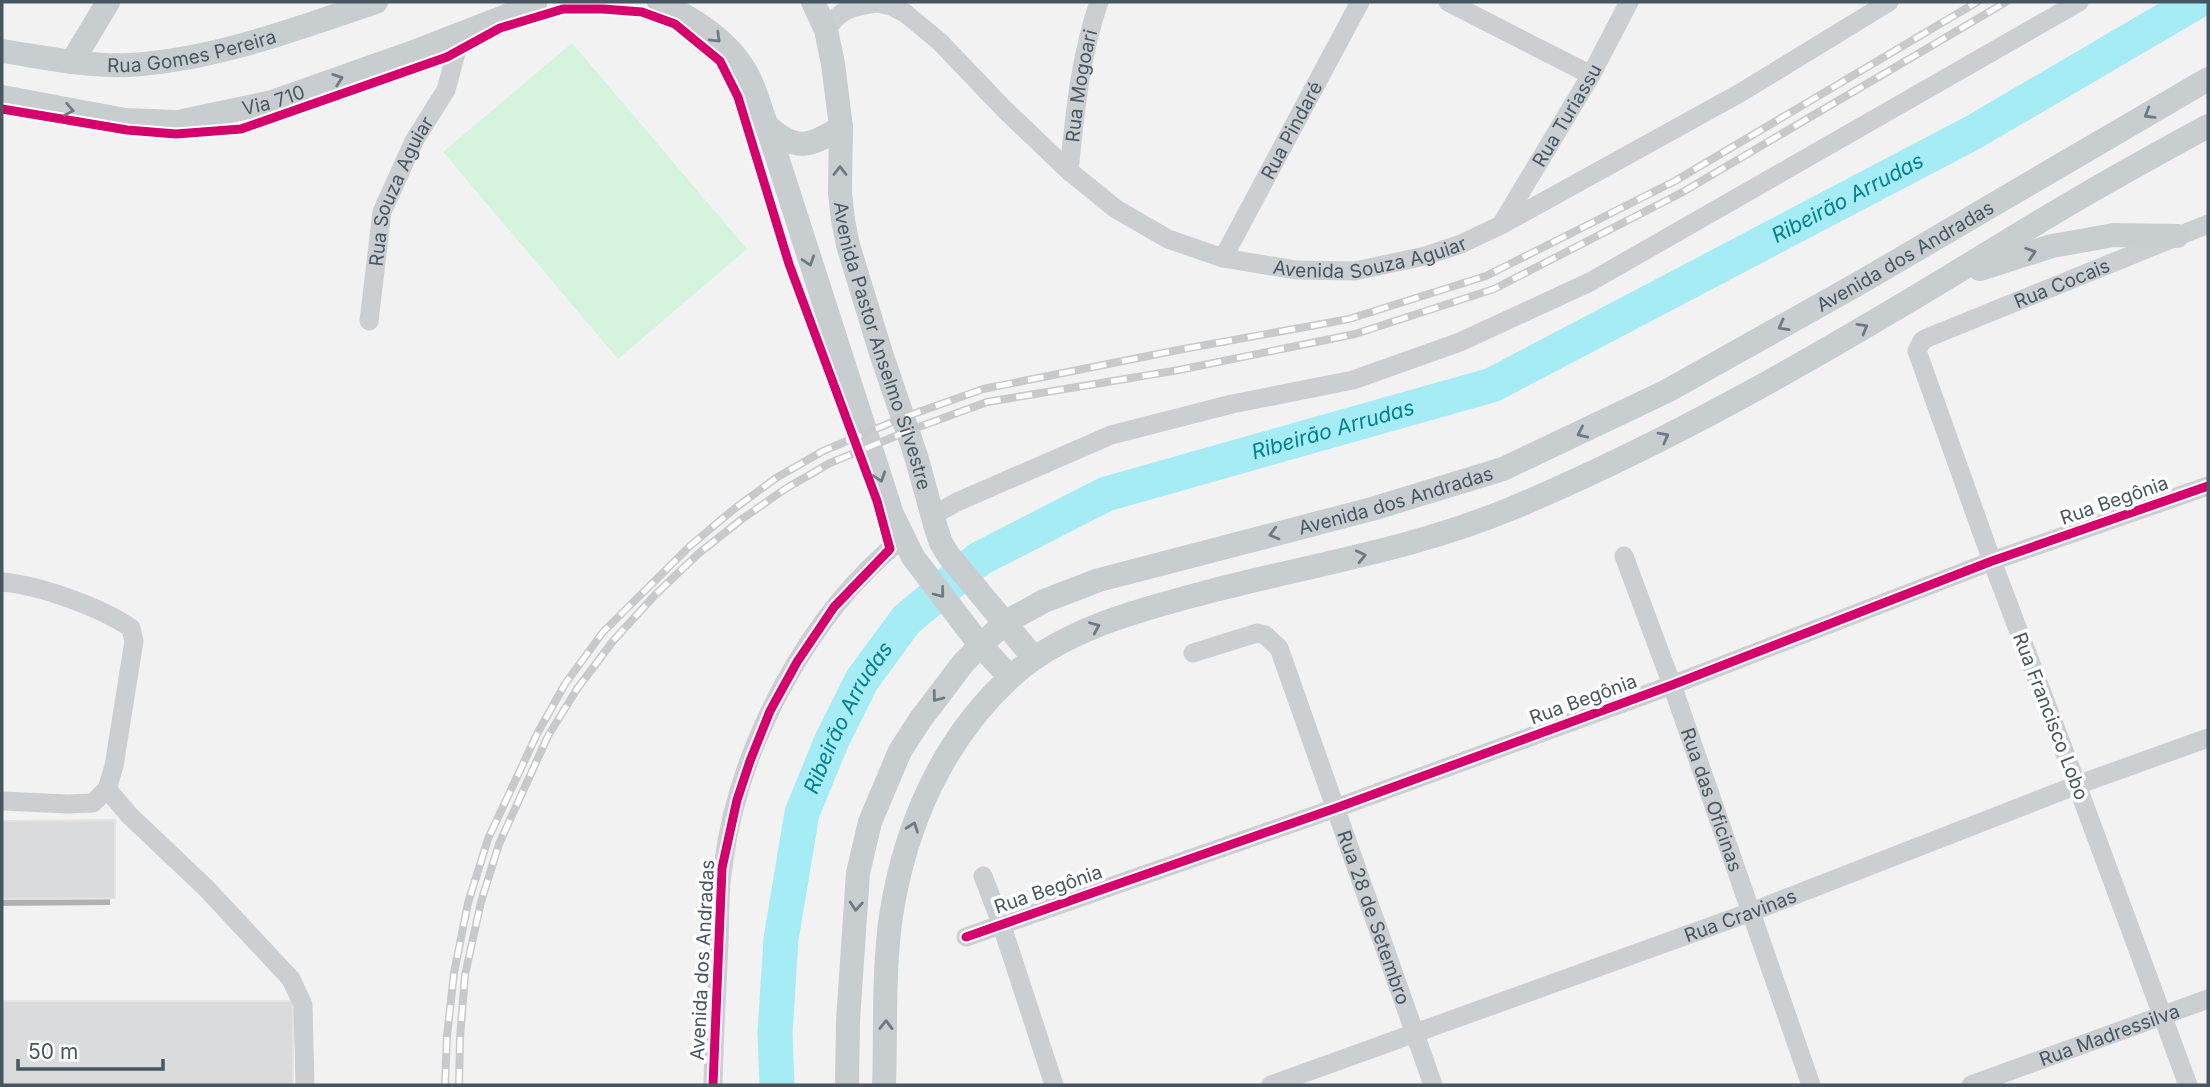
<svg xmlns="http://www.w3.org/2000/svg" width="2210" height="1087" viewBox="0 0 2210 1087" font-family="Inter,sans-serif">
	<style>
		.green { fill: #d5f4de }
		.lines { fill: none; stroke-linecap: round; stroke-linejoin: round }
		.river { stroke: #a5ecf5; stroke-width: 35 }
		.building { fill: #dadbdc; stroke: #e4e4e5; stroke-width: 2; filter: url(#shadow) }
		.minor { stroke: #cbcfd2; stroke-width: 19 }
		.major { stroke: #c8cdd0; stroke-width: 24 }
		.rail-casing { stroke: #c7c9cb; stroke-width: 8 }
		.rail { stroke: #fff; stroke-width: 5; stroke-dasharray: 16; stroke-linecap: butt }
		.cycleway-casing { stroke: #fff; stroke-width: 13 }
		.cycleway { stroke: #d6006c; stroke-width: 9 }
		.oneway { stroke: #6e7a82 }
		.labels { text-anchor: middle; stroke-width: 7; stroke-linejoin: round; paint-order: stroke }
		.street-label { font-size: 19px; fill: #475761; stroke: #fff }
		.water-label { font-size: 21px; font-style: italic; fill: #048090; stroke: #fff }
	</style>
	<defs>
		<filter id="shadow"><feDropShadow dx="-6" dy="6" stdDeviation="0" flood-color="#0004"/></filter>
	</defs>
	<rect width="100%" height="100%" fill="#f3f2f2"/>
	<path class="green" d="M572,43L747,249L618,359L443,152Z"/>
	<g class="lines">
		<path class="river" id="s1" d="M777,1085L775,1033L781,939L802,813L832,740L862,680L906,620L979,559L1106,494L1492,385L1972,133L2196,2"/>
	</g>
	<path class="building" d="M115,820V898L2,899V821Z
		M2,1001H293V1085H2Z"/>
	<g class="lines">
		<g class="minor">
			<path id="s2" d="M873,2L891,6L905,13L940,42L1005,110L1069,171L1116,209L1168,239L1223,258L1296,270L1355,271L1425,256L1461,244L1501,225L1740,93L1889,2"/>
			<path d="M1448,2L1591,75"/>
			<path d="M826,30C841,8 852,7 877,3"/>
			<path id="s3" d="M1069,171C1075,113 1080,57 1099,2"/>
			<path id="s4" d="M1501,225L1591,75L1629,2"/>
			<path id="s5" d="M1223,258L1360,2"/>
			<path id="s6" d="M369,321L382,212L414,141L446,90L456,53L466,32"/>
			<path d="M932,516L957,502L1111,435L1232,404L1353,380L1460,342L1590,282L2079,2"/>
			<path id="s7" d="M1624,556L1672,685L1811,1085"/>
			<path d="M2,582C39,585 100,607 131,628L134,641L114,766L107,789L93,803L67,804L2,801"/>
			<path id="s8" d="M1193,653L1257,633L1265,635L1279,648L1433,1085"/>
			<path d="M107,789L129,815L206,888L291,979L303,1005L305,1085"/>
			<path d="M983,876L1001,923L1054,1085"/>
			<path d="M966,937L1336,808L1672,685L1992,561L2208,486"/>
			<path d="M713,1085C714,1037 717,989 719,942C720,917 719,891 723,867C738,746 808,614 903,538"/>
			<path id="s9" d="M1271,1085L1751,912L2077,785L2208,738"/>
			<path id="s10" d="M1971,1085L2208,999"/>
			<path id="s11" d="M2188,1085L2077,785L1992,561L1917,351L1922,341L1927,338L2208,224"/>
		</g>
		<g class="major">
			<path d="M659,2C693,19 728,39 747,74C756,90 760,109 767,126L892,514L913,557L980,645L1010,677"/>
			<path id="s12" d="M813,2L826,30L833,64L841,127L840,193L843,220L848,245L881,353L916,456L936,528L941,543L949,556L1034,658"/>
			<path id="s13" d="M2,51C43,57 87,67 129,65C214,60 296,29 376,2"/>
			<path d="M72,62L108,2"/>
			<path id="s14" d="M2,97L125,120L178,122L272,102L419,50L535,5"/>
			<path d="M767,126C796,152 810,147 841,127"/>
			<path d="M1980,269L2052,246L2114,235L2177,236"/>
			<path id="s15" d="M847,1085L848,1021L858,873L870,822L900,751L920,720L964,662L1004,623L1044,601L1099,580L1372,509L1503,469L1667,391L1856,285L2208,79"/>
			<path d="M884,1085C886,1030 883,971 891,916C905,825 943,738 1013,675C1066,628 1140,610 1207,592C1310,565 1416,549 1515,507C1665,444 1808,362 1947,278C1990,252 2033,225 2076,200C2120,174 2164,150 2208,126"/>
		</g>
		<g class="rail-casing">
			<path id="rail" d="M445,1085L447,1036L454,973L468,903L488,839L537,734L565,684L603,632L690,546L734,509L776,478L823,451L902,418L983,389L1178,350L1349,319L1486,276L1675,181L1977,2
				M459,1085L460,1038L465,975L481,902L499,844L548,736L577,689L613,641L655,595L698,554L742,519L785,489L830,463L908,431L987,402L1179,370L1355,334L1494,289L1681,193L2006,2"/>
		</g>
		<use href="#rail" class="rail"/>
		<g class="cycleway-casing">
			<path id="cycleway" d="M2,109L127,130L176,134L241,129L447,57L500,28L563,9H603L642,12L675,24L720,61L738,97L789,264L877,501L890,549L834,607L797,662L770,711L750,761L737,800L722,868L713,1085
				M966,937L1336,808L1672,685L1992,561L2208,486"/>
		</g>
		<use href="#cycleway" class="cycleway"/>
	</g>
	<defs><path id="oneway-chevron" d="M-2-3.5L2.5 0L-2 3.5" fill="none" stroke-width="1.6" stroke-linecap="round" stroke-linejoin="round" transform="scale(1.75)"/></defs>
	<g class="oneway">
		<use href="#oneway-chevron" transform="translate(716 38) rotate(44)"/>
		<use href="#oneway-chevron" transform="translate(338 79) rotate(-19)"/>
		<use href="#oneway-chevron" transform="translate(69 110) rotate(11)"/>
		<use href="#oneway-chevron" transform="translate(2149 114) rotate(149)"/>
		<use href="#oneway-chevron" transform="translate(840 171) rotate(-90)"/>
		<use href="#oneway-chevron" transform="translate(2031 253) rotate(-18)"/>
		<use href="#oneway-chevron" transform="translate(809 261) rotate(72)"/>
		<use href="#oneway-chevron" transform="translate(1783 326) rotate(151)"/>
		<use href="#oneway-chevron" transform="translate(1863 328) rotate(-30)"/>
		<use href="#oneway-chevron" transform="translate(1582 433) rotate(155)"/>
		<use href="#oneway-chevron" transform="translate(1664 437) rotate(-28)"/>
		<use href="#oneway-chevron" transform="translate(880 477) rotate(72)"/>
		<use href="#oneway-chevron" transform="translate(1274 534) rotate(165)"/>
		<use href="#oneway-chevron" transform="translate(1361 556) rotate(-13)"/>
		<use href="#oneway-chevron" transform="translate(940 593) rotate(52)"/>
		<use href="#oneway-chevron" transform="translate(1095 627) rotate(-23)"/>
		<use href="#oneway-chevron" transform="translate(937 697) rotate(127)"/>
		<use href="#oneway-chevron" transform="translate(913 827) rotate(-70)"/>
		<use href="#oneway-chevron" transform="translate(856 906) rotate(94)"/>
		<use href="#oneway-chevron" transform="translate(886 1025) rotate(-89)"/>
	</g>
	<g class="labels">
		<g class="street-label">
			<text dy="7" stroke="none"><textPath href="#s13" startOffset="192">Rua Gomes Pereira</textPath></text>
			<text dy="7" stroke="none"><textPath href="#s3" startOffset="86">Rua Mogoari</textPath></text>
			<text dy="7" stroke="none"><textPath href="#s14" startOffset="276">Via 710</textPath></text>
			<text dy="7" stroke="none"><textPath href="#s4" startOffset="128">Rua Turiassu</textPath></text>
			<text dy="7" stroke="none"><textPath href="#s5" startOffset="145">Rua Pindaré</textPath></text>
			<text dy="7" stroke="none"><textPath href="#s6" startOffset="135">Rua Souza Aguiar</textPath></text>
			<text dy="7" stroke="none"><textPath href="#s2" startOffset="590">Avenida Souza Aguiar</textPath></text>
			<text dy="7" stroke="none"><textPath href="#s15" startOffset="1486">Avenida dos Andradas</textPath></text>
			<text dy="7" stroke="none"><textPath href="#s11" startOffset="945">Rua Cocais</textPath></text>
			<text dy="7" stroke="none"><textPath href="#s12" startOffset="354">Avenida Pastor Anselmo Silvestre</textPath></text>
			<text dy="7" stroke="none"><textPath href="#s15" startOffset="919">Avenida dos Andradas</textPath></text>
			<text transform="translate(2114 500) rotate(-19)" y="7">Rua Begônia</text>
			<text transform="translate(1583 699) rotate(-20)" y="7">Rua Begônia</text>
			<text transform="translate(2051 716) rotate(69)" y="7">Rua Francisco Lobo</text>
			<text dy="7" stroke="none"><textPath href="#s7" startOffset="259">Rua das Oficinas</textPath></text>
			<text transform="translate(1048 889) rotate(-19)" y="7">Rua Begônia</text>
			<text dy="7" stroke="none"><textPath href="#s9" startOffset="499">Rua Cravinas</textPath></text>
			<text dy="7" stroke="none"><textPath href="#s8" startOffset="380">Rua 28 de Setembro</textPath></text>
			<text transform="translate(702 960) rotate(-87)" y="7">Avenida dos Andradas</text>
			<text dy="7" stroke="none"><textPath href="#s10" startOffset="147">Rua Madressilva</textPath></text>
		</g>
		<g class="water-label">
			<text dy="7" stroke="none"><textPath href="#s1" startOffset="1535">Ribeirão Arrudas</textPath></text>
			<text dy="7" stroke="none"><textPath href="#s1" startOffset="968">Ribeirão Arrudas</textPath></text>
			<text dy="7" stroke="none"><textPath href="#s1" startOffset="380">Ribeirão Arrudas</textPath></text>
		</g>
	</g>
	<rect width="2210" height="1087" fill="none" stroke="#475761" stroke-width="7"/>
	<path d="M18 1059v10h145v-10" fill="none" stroke="#475761" stroke-width="3.5"/>
	<text x="28" y="1059" font-size="21" fill="#475761" stroke="#ffffff" stroke-width="5" paint-order="stroke">50 m</text>
</svg>
